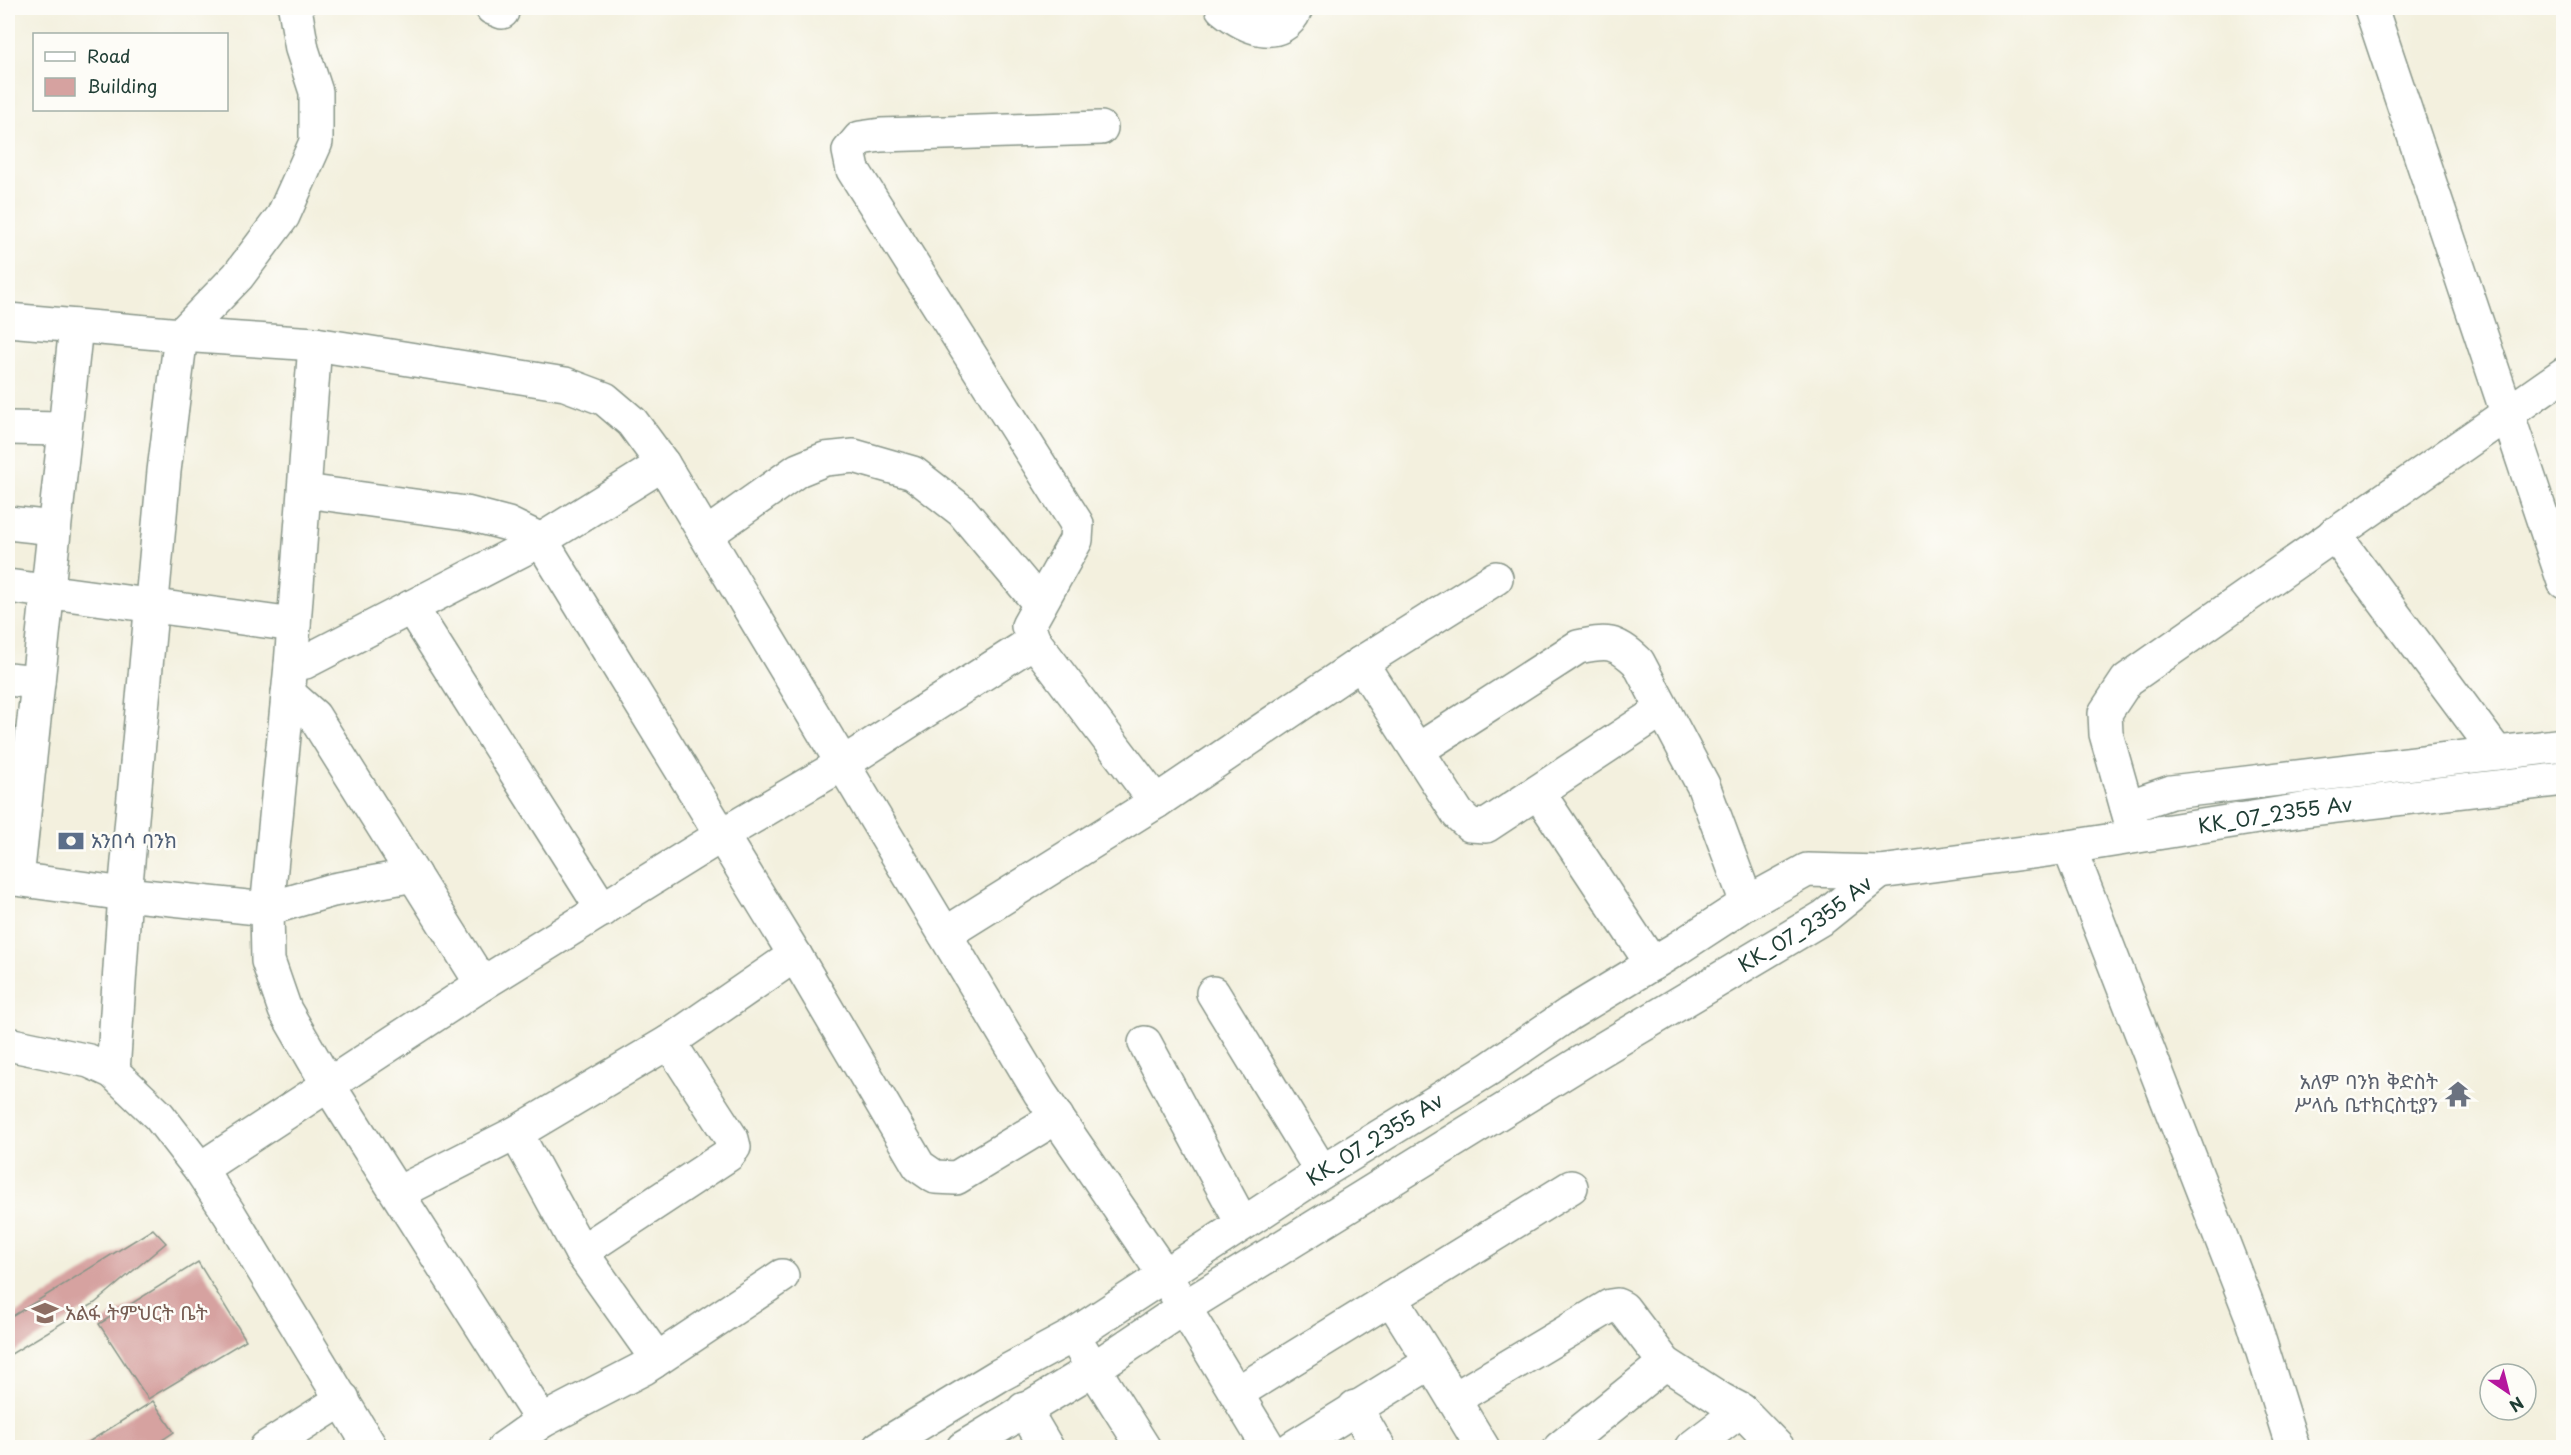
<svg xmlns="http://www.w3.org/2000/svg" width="2571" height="1455" viewBox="0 0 2571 1455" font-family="'Playpen Sans','Noto Sans Ethiopic',sans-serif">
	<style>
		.building { fill: #d6a2a0 }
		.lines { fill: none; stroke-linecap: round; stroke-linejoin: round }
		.minor-casing { stroke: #899689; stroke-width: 36 }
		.minor { stroke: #fff; stroke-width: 33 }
		.labels { text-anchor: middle; stroke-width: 5; stroke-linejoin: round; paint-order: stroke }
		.street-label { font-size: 20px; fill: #1f3d34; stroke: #fdfcf7 }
		.service-label { font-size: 20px; fill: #4e5e75; stroke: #fdfcf7; text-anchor: start }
		.worship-label { font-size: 20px; fill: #5b616d; stroke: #fdfcf7; text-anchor: end }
		.education-label { font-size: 20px; fill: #785e54; stroke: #fdfcf7; text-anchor: start }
	</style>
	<rect width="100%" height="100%" fill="#fdfcf7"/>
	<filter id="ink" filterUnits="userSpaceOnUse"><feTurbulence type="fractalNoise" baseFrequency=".0167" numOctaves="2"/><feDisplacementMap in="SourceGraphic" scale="12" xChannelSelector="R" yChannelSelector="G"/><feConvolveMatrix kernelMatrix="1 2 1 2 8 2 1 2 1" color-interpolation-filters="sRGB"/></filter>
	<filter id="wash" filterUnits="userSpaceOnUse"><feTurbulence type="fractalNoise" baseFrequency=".008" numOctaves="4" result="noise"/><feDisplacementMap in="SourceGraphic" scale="24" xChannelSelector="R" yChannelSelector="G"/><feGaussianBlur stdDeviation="1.35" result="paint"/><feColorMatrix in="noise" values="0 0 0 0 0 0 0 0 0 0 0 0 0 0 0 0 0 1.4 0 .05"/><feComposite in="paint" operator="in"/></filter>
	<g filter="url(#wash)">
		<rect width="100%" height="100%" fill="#f3f0de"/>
		<g id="blocks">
			<path class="building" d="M153,1229L166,1243L95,1303L8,1356V1319Z
				M198,1262L246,1340L148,1399L99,1324Z
				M153,1401L174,1432L150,1448H79Z"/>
		</g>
	</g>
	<g filter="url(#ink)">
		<use href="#blocks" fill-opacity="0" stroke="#899689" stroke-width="1.5"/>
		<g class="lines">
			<g class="minor-casing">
				<g id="minor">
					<path d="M492,8L502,12"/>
					<path d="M1222,8C1244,26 1281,45 1296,8"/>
					<path d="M2371,8L2564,582"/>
					<path d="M1101,128L881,135L860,138L849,151L853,170L1077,524L1076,540L1028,626L1034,641L1156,802"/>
					<path d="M8,320L181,335L315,344L565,384L605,399L632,422L663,464L1040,1093L1164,1274L1269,1448"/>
					<path d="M8,428L63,429"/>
					<path d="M305,491L466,513L508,524L541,540L795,955L919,1166L935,1177L956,1178L1057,1117"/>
					<path d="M8,523L54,528"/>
					<path d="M2334,534L2497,753"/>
					<path d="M706,535L798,470L825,459L854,456L913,473L962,511L1040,604"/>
					<path d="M8,586L294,625"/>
					<path d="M411,607L603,910"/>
					<path d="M1361,663L1458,814L1470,825L1486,826L1663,709"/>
					<path d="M291,665L305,662L541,540L663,464"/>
					<path d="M8,679L38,682"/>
					<path d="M288,693L314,716L482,984"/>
					<path d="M1418,750L1578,647C1607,641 1615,640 1638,662L1703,785L1747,903"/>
					<path d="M1538,792L1652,964"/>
					<path d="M2127,807L2171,792L2564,745"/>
					<path d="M2135,836L2106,734L2105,713L2127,680L2564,374"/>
					<path d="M2069,847L2252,1317L2293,1448"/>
					<path d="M414,875L333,890L267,909L268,961L285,1010L329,1086L542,1421"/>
					<path d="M8,878L125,894L267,909L291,665L315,344"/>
					<path d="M17,879L76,326"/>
					<path d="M945,934L1156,802L1361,663L1496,578"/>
					<path d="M1213,993L1322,1172"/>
					<path d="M1145,1043L1242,1223"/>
					<path d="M8,1044L89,1061L113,1072L159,1116L200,1169L230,1215L371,1448"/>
					<path d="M113,1072L125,894L164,471L181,335L238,276L283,216L316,142V92L302,49L295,8"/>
					<path d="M200,1169L482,984L722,835L844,763L1034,641"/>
					<path d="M398,1193L516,1133L669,1042L795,955"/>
					<path d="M581,1252L728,1155L734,1147L732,1139L669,1042"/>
					<path d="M1391,1298L1431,1362"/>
					<path d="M1082,1350L1144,1448"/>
					<path d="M653,1362L782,1276"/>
					<path d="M1237,1393L1571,1187"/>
					<path d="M1454,1399L1610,1306L1617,1305L1623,1308L1665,1363L1722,1400L1741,1410L1778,1448"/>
					<path d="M1355,1407L1379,1448"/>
					<path d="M1024,1409L1047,1448"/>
					<path d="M266,1448L343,1399"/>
					<path d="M504,1448L542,1421L644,1368L653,1362L652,1352L581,1252L516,1133"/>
					<path id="s1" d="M879,1448L998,1376L1072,1336L1322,1172L1489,1069L1569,1014L1678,948L1747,903L1807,870L1880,872L2069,847L2302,810L2564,779"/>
					<path id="s2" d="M963,1448L1093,1369L1185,1307L1596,1053L1824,917L1880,872"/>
					<path d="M1292,1448L1431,1362L1483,1448"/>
					<path d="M1560,1448L1665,1363"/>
					<path d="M1691,1448L1741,1410"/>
				</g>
			</g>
			<use href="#minor" class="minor"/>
		</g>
	</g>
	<defs>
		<g id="bank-bare" transform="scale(2.07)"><path d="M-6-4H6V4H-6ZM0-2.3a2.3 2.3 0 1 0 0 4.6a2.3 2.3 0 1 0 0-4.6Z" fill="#5c6f8a" stroke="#fdfcf7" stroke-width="2.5" paint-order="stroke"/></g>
		<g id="temple-bare" transform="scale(2.07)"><path d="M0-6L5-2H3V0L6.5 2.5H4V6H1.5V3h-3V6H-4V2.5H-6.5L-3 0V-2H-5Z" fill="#6b7280" stroke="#fdfcf7" stroke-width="2.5" paint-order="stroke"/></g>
		<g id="school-bare" transform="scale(2.07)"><path d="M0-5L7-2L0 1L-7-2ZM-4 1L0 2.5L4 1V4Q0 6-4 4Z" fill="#8d6e63" stroke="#fdfcf7" stroke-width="2.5" paint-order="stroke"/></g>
	</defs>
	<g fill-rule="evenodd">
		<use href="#bank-bare" x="71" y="841"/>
		<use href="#temple-bare" x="2458" y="1094"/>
		<use href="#school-bare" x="45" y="1313"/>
	</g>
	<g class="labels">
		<g class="street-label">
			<text dy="7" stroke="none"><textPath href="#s1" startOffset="1566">KK_07_2355 Av</textPath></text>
			<text dy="7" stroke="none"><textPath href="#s2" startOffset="992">KK_07_2355 Av</textPath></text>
			<text dy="7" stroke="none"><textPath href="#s1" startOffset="584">KK_07_2355 Av</textPath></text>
		</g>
		<g class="service-label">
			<text x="91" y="848">አንበሳ ባንክ</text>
		</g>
		<g class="worship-label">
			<text x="2438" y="1089">አለም ባንክ ቅድስት<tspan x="2438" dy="23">ሥላሴ ቤተክርስቲያን</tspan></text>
		</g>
		<g class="education-label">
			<text x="65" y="1320">አልፋ ትምህርት ቤት</text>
		</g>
	</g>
	<rect width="2571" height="1455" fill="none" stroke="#fdfcf7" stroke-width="30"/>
	<rect x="33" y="33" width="195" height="78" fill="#fdfcf7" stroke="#a4b0a9" stroke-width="1.5"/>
	<rect x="45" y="52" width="30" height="9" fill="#ffffff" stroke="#a4b0a9" stroke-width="1.5"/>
	<text x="87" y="63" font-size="18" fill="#1f3d34">Road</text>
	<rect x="45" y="78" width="30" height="18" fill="#d6a2a0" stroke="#a4b0a9" stroke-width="1.5"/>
	<text x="87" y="93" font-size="18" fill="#1f3d34">Building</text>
	<g transform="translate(2508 1392) rotate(145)"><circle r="28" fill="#fdfcf7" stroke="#a4b0a9" stroke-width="1.5"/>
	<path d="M0-4.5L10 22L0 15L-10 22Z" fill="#b5179e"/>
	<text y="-9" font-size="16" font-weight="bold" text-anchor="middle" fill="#1f3d34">N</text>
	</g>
</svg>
